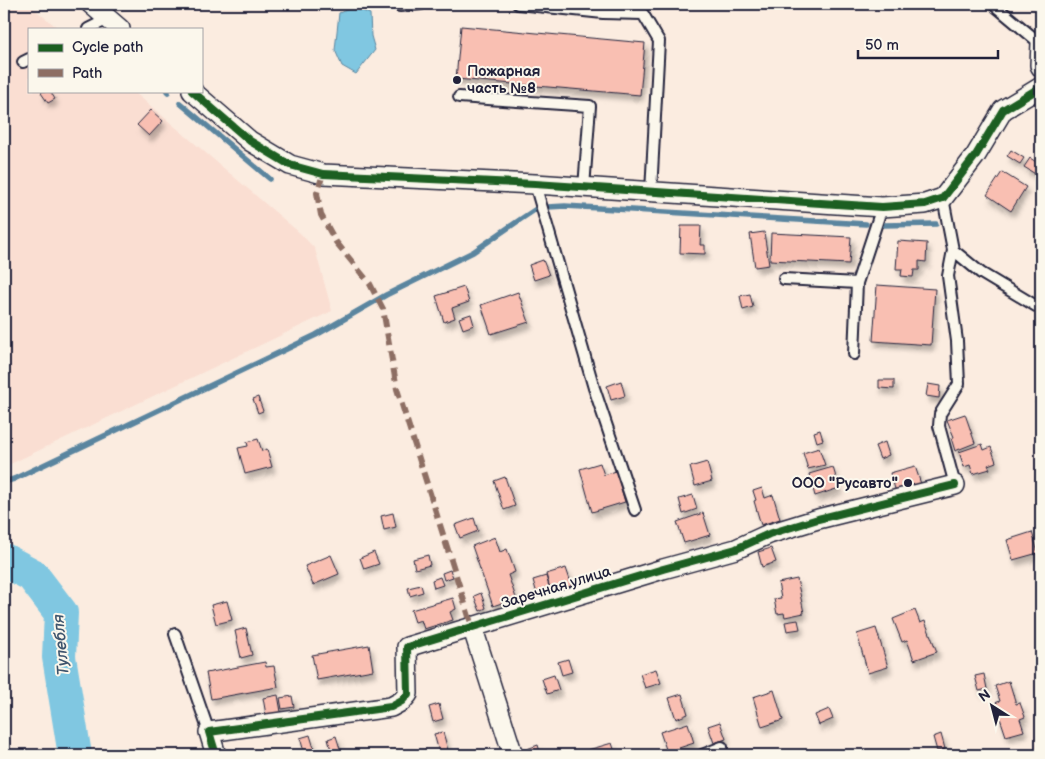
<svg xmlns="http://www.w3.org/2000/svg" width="1045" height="759" viewBox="0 0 1045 759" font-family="'Balsamiq Sans',sans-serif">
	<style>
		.built { fill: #faded2 }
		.water { fill: #80c7e1; stroke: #5a859f }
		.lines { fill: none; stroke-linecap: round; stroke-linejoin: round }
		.stream { stroke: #5a859f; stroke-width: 5.5 }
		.river { stroke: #80c7e1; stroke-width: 34 }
		.building { fill: #f9bfb2; stroke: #22223b; filter: url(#shadow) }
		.lane-casing { stroke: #22223b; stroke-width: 14 }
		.street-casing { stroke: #22223b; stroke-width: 22 }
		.lane { stroke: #fbf7ec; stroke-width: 10 }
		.street { stroke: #fbf7ec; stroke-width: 19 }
		.quiet { stroke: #8d6e63; stroke-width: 6; stroke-dasharray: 12 6; stroke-linecap: butt }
		.cycleway-casing { stroke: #fbf7ec; stroke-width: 11 }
		.cycleway { stroke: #1b5e20; stroke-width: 8 }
		.poi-dot { fill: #22223b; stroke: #fbf7ec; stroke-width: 2 }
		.labels { text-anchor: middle; stroke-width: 4; stroke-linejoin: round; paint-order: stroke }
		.poi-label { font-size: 15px; font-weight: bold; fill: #22223b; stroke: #fbf7ec; text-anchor: start }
		.street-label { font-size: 15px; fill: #22223b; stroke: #fbf7ec }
		.water-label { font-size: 16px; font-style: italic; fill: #3e546d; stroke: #fbf7ec }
	</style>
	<defs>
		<filter id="shadow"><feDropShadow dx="3" dy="5.5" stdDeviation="2.5" flood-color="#0004"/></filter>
	</defs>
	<rect width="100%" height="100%" fill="#fbece0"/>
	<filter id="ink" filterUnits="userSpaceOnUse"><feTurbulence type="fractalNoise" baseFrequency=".02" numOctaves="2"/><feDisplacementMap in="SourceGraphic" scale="10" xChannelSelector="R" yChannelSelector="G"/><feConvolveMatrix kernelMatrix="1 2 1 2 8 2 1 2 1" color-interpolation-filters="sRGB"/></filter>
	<g filter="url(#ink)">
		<path class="built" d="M4,4H28L59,29H29V91H133L301,234L315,249L332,311L4,467Z"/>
		<path class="water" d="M353,7L370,14L371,36L375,50L356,74L342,66L335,50L339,13Z"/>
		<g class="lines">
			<path class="stream" d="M167,91L168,92
				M180,103L270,179
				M548,207L565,206L866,224
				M883,225L936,224
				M4,482L14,479L316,335L386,295L473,252L521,219L536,209"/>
			<path class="river" d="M4,560L32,575L61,613L59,657L75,755"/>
		</g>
		<path class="building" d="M461,26L645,43L640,95L456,79Z
			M43,91H50L55,99L48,103L41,93Z
			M151,110L163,121L149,136L137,125Z
			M1011,150L1024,158L1020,164L1007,156Z
			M1030,158L1041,165V167L1037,175L1024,167Z
			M1002,172L1026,187L1011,211L987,195Z
			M681,226H701L700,245H705V254L680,253Z
			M764,232L769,265L755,267L750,234Z
			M771,233L851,237L849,264L770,260Z
			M898,241L927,243L926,262L919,261V270H914L913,277L901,276L902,269H896Z
			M543,260L549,275L534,280L529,265Z
			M877,285L935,289L931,345L873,341Z
			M464,287L469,302L452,308L455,318L444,322L436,296Z
			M518,292L529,322L491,334L481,305Z
			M750,294L753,307L743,310L740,296Z
			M471,314L474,325L463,329L459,318Z
			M879,380H894V389L879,388Z
			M621,381L625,396L611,400L607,386Z
			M928,384L940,386L939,398L926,396Z
			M258,397L263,411L258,413L253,399Z
			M1041,400V418L1035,402Z
			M965,414L975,443L955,451L951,438L954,437L947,420Z
			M820,430L823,440L817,442L814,432Z
			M258,439L262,451L267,449L272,467L245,474L238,448L248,446L247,442Z
			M885,442L889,455L880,459L875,446Z
			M982,444L984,450L991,447L996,462L988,465L990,469L973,474L970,465L964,467L959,452Z
			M819,448L825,465L808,469L803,453Z
			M707,462L712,481L695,486L690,467Z
			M600,463L604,475L616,471L625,502L592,512L580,469Z
			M915,466L922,487L897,495L890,473Z
			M833,467L839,488L815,496L809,474Z
			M505,477L515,506L504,510L494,481Z
			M762,488L765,498L773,495L780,519L761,525L754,501L756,500L753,491Z
			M693,495L697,509L683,514L679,499Z
			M393,513L396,527L384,530L381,516Z
			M703,513L710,535L684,543L677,522Z
			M474,518L478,531L460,538L455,525Z
			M1032,532L1038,553L1013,560L1007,540Z
			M495,537L500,552L507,549L515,572L508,575L516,598L493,606L472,546Z
			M771,548L776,562L762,567L758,552Z
			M374,552L379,564L364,569L360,558Z
			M331,555L339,574L313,585L305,566Z
			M428,555L430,565L415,569L413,559Z
			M566,568L572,586L551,592L546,574Z
			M450,570L453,577L444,580L442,573Z
			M546,576L552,597L539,601L533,580Z
			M440,577L443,585L434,588L432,580Z
			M797,579L804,613L785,617L784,613L777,614L774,599L781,598L778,583Z
			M421,585L423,592L410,596L408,588Z
			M481,593L486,608L480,611L474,596Z
			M453,598L456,609L450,612L453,620L424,629L421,620L415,622L411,610Z
			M227,601L232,620L216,624L211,605Z
			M915,610L920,623L925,621L937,652L914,660L907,640L902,642L893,619Z
			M798,620L800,629L787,631L785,622Z
			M246,628L252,655L241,658L235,631Z
			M876,628L888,667L868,673L857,634Z
			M369,645L373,670L317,680L312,655Z
			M568,659L572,672L562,675L558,662Z
			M265,662L266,667L274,666L278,687L211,699L206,673Z
			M656,669L661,683L645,688L640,674Z
			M984,674L987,689L979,691L975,676Z
			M554,675L559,690L547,694L542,679Z
			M1009,681L1016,704L1020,703L1025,717L1020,719L1024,731L1006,736L995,703L1000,701L995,686Z
			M774,690L783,720L762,727L753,697Z
			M682,694L688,714L676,719L669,698Z
			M278,695L281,712L266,715L263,698Z
			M292,696L294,707L282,709L280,698Z
			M439,704L443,719L433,722L429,707Z
			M829,709L833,719L819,725L815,715Z
			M720,722L726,739L714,743L708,726Z
			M688,723L694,743L667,752L660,732Z
			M443,732L449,754L440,755L434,734Z
			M941,734L945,749L937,751L933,737Z
			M310,735L316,755H305L300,738Z
			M336,736L341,752L332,754L328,739Z
			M612,743L616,755H590L588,750Z
			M538,745L541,755H529L527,749Z"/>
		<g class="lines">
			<g class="lane-casing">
				<path id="lane" d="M518,4L603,13L643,14
					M629,4L643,14L659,41L651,192
					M993,4L1041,44
					M400,6L421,4
					M88,29L108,19
					M23,62L29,59
					M459,97L590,106L584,188
					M535,184L594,388L635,510
					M943,198L953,250L981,273L1041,309
					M953,250L948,276L957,341L959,384L940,414L939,426L955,485
					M784,279L857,283
					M854,354L857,283L882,207
					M175,634L209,732
					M702,755L722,747"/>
			</g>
			<g class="street-casing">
				<path id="street" d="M91,4L120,29
					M1041,43L1040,65L1041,67
					M192,91L250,141L290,165L323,174L535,184L882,207L925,204L943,198L976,155L1003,110L1041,87
					M472,626L513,755
					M216,755L209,732L391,707L402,701L408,694L407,647L663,569L736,549L769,534L818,519L955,485"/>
			</g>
			<use href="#lane" class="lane"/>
			<use href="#street" class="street"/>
			<path class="quiet" d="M323,174L317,193L321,215L336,242L370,284L383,309L397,389L472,626"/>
			<g class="cycleway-casing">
				<path id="cycleway" d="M192,91L250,141L290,165L323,174L535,184L882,207L925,204L943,198L976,155L1003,110L1041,87
					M216,755L209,732L391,707L402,701L408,694L407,647L663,569L736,549L769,534L818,519L955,485"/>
			</g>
			<use href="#cycleway" class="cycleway"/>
		</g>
	</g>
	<g class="poi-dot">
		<circle cx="457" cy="80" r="5"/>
		<circle cx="908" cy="483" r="5"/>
	</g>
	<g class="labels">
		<g class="poi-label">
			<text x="467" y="76">Пожарная<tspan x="467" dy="17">часть №8</tspan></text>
			<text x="898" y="488" text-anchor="end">ООО "Русавто"</text>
		</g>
		<g class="street-label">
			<text transform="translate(556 587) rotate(-17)" y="5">Заречная улица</text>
		</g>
		<g class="water-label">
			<text transform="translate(60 645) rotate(-95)" y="6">Тулебля</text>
		</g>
	</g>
	<rect width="1045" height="759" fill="none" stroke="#fbf7ec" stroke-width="20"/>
	<rect x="10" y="10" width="1025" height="739" fill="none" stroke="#22223b" stroke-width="2" filter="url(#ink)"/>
	<rect x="28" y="28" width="175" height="65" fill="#fbf7ec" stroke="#a4a2a5"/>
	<rect x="38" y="44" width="25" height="8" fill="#1b5e20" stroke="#a4a2a5"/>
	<text x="72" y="52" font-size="15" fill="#22223b">Cycle path</text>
	<rect x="38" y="69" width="25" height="8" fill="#8d6e63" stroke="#a4a2a5"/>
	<text x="72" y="78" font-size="15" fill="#22223b">Path</text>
	<g transform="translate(992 706) rotate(324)" stroke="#fbf7ec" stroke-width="4" paint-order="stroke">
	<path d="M0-4L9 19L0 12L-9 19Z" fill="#22223b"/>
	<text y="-8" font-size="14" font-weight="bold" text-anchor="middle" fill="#22223b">N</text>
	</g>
	<path d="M858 50v8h140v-8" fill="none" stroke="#22223b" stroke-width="2.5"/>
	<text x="865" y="50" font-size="15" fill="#22223b" stroke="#fbf7ec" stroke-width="4" paint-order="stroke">50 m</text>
</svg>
